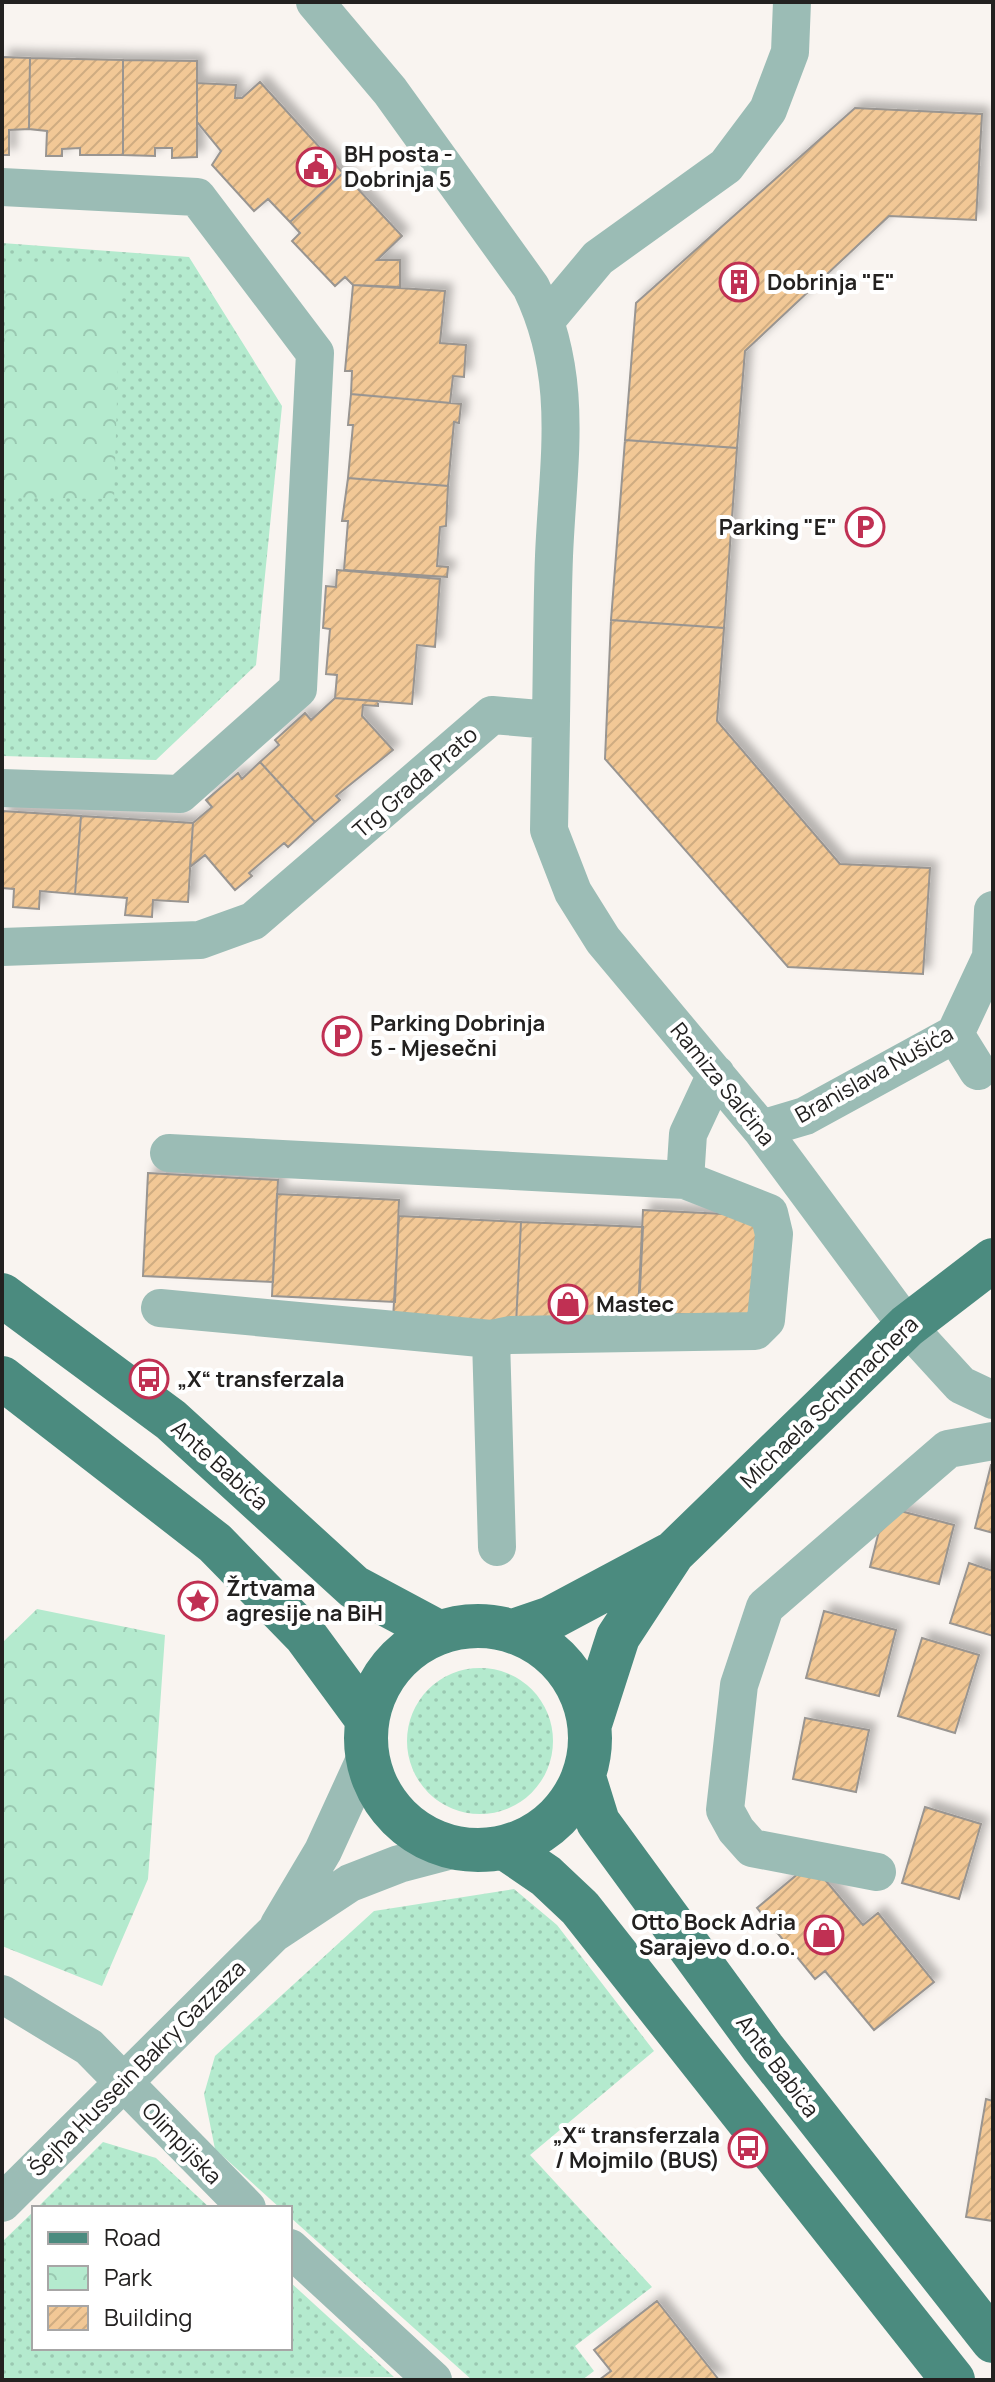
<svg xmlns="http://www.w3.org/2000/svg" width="995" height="2382" viewBox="0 0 995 2382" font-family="Manrope,sans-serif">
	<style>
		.grass { fill: url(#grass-dots) }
		.park { fill: url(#park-crowns) }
		.building { fill: url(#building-hatch); stroke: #999591; stroke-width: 2; filter: url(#shadow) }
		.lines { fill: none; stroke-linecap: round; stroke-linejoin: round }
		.minor { stroke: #9bbcb5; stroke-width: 38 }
		.major { stroke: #4b8b7f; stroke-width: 44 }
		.labels { text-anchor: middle; stroke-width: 8; stroke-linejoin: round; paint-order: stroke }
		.poi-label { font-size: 22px; font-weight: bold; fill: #232120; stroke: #fff; text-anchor: start }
		.street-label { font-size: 22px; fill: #232120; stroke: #fff }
	</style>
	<defs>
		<pattern id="grass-dots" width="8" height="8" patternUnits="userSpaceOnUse" patternTransform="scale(2)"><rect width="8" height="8" fill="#b4eace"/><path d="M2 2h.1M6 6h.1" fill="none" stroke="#9ac8b1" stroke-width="1.8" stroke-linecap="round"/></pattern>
		<pattern id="park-crowns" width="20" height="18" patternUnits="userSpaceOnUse" patternTransform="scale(2)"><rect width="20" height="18" fill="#b4eace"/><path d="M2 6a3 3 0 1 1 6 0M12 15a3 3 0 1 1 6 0" fill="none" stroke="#9ac8b1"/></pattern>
		<pattern id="building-hatch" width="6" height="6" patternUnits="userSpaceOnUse" patternTransform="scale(2)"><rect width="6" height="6" fill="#f2c896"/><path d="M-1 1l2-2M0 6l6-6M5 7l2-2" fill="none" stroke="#cfac81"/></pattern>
		<filter id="shadow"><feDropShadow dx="7" dy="-7" stdDeviation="4" flood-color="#0004"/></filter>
	</defs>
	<rect width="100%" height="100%" fill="#f9f4f0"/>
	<path class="grass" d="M2,243L189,257L282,406L256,665L156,760L2,756Z
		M407 1741a73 73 0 1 1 146 0a73 73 0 1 1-146 0Z
		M514,1889L557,1925L654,2051L530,2155L652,2287L575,2346L594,2371L582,2380H472L290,2217V2208H280L215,2149L204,2094L215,2056L374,1911Z
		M103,2142L156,2158L210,2208H37Z
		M34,2211V2348H290V2282L394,2377L2,2380V2242Z"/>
	<path class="park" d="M6,265H121L114,499L2,497Z
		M37,1609L165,1635L148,1879L102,1986L2,1946V1643Z"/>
	<path class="building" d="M2,57L30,58L29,129L9,130V155H2Z
		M30,58L123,60V155H80V148L62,149V156H46L47,131L29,129Z
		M123,60L197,61V157L172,158V148H155V156L123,155Z
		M260,82L343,173L290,222L268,199L254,211L212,165L221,151L197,122V83L236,85L235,98H242Z
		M855,108L982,114L976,220L889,216L745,351L737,448L625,440L636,303Z
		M343,173L402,236L377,260H400V287L353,285L345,277L335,286L292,241L300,233L290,222Z
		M353,285L445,291L440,343L466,345L464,377L453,376L450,403L351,394L352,371H345Z
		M351,394L461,404L459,423L454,422L448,486L348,478L353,425H348Z
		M625,440L737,448L724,628L611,620Z
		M348,478L448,486L446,526L440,527L437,566L448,567L447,577L344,570L348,521H342Z
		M337,570L440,579L435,647L417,645L412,704L335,698L337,675L326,674L330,629L323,628L326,586L336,587Z
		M611,620L724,628L717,721L840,864L930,868L923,974L788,967L605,759Z
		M335,698L378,701V706L363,705L362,716L393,750L336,796L340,800L315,822L260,762L279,745L275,740L305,713L311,720Z
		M260,762L315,822L288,847L284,843L249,873L252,876L235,890L205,855L190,867L193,823L212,807L206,800L238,773L242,779Z
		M2,811L81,816L75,894L40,891L39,909L13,907L14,889L2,888Z
		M81,816L193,823L188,902L153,900L152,917L125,915L127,898L75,894Z
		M148,1173L278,1180L273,1282L143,1276Z
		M277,1194L399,1200L395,1302L272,1296Z
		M643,1210L765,1216L760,1318L638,1312Z
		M399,1216L521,1222L516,1325L393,1319Z
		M521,1222L643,1227L638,1330L516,1325Z
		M991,1465H993V1533L975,1528Z
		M885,1507L954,1525L939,1584L870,1567Z
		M969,1563L993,1571V1636L950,1623Z
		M824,1611L896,1630L879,1696L806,1678Z
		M922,1638L979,1655L955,1733L898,1716Z
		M805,1718L869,1730L856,1792L793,1779Z
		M925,1807L981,1824L959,1899L902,1883Z
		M811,1863L863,1925L878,1913L934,1982L874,2030L825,1971L815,1979L757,1908Z
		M986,2099L993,2101V2221L966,2217Z
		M657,2301L719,2380H599L611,2371L594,2350Z"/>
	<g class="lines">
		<path class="minor" d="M2,187L197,197L315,353L298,689L180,794L2,788
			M547,319L598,258L726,166L768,110L790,52L792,2
			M551,720L549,830L573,892L603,940L761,1129L907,1326L961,1385L993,1400
			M2,947L200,940L253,921L492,715L551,720C552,665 552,610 554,556C558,459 575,378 531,287L390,91L315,2
			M955,1034L978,1071
			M761,1129L805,1116L955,1034L991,957L993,910
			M169,1153L685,1180
			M160,1308L491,1339
			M497,1547L491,1339L510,1335L755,1331L766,1320L774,1234L769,1213L685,1180L688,1134L716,1074
			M877,1872L752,1848L736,1830L725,1810L739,1685L765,1607L948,1449L993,1441
			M279,1925L323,1851L366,1757
			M2,1994L89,2047L247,2208
			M2,2203L273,1934L350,1883L399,1864L456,1849
			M290,2248L433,2380"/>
		<path class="major" d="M2,1295L171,1420L354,1587L438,1632
			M2,1378L215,1543L305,1635L366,1718
			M366 1738a112 112 0 1 1 224 0a112 112 0 1 1-224 0Z
			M513,1631L551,1618L669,1555
			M590,1724L618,1637L673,1553L907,1326L993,1260
			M584,1777L598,1822L763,2048L993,2341
			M505,1848L546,1876L580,1908L953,2380"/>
	</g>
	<defs>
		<g id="civic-ring" transform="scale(2)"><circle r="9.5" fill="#fff" stroke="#c03053" stroke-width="1.5"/><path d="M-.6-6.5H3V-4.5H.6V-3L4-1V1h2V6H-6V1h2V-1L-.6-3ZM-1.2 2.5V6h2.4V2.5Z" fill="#c03053"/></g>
		<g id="building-ring" transform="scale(2)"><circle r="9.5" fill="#fff" stroke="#c03053" stroke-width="1.5"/><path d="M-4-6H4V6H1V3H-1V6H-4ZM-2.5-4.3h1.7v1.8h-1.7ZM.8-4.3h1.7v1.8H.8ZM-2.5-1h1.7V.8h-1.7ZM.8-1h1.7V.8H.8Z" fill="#c03053"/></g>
		<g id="parking-ring" transform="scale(2)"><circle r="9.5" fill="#fff" stroke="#c03053" stroke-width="1.5"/><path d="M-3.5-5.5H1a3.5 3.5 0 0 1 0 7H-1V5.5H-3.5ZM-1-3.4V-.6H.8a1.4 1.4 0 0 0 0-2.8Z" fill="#c03053"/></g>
		<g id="shop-ring" transform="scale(2)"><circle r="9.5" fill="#fff" stroke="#c03053" stroke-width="1.5"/><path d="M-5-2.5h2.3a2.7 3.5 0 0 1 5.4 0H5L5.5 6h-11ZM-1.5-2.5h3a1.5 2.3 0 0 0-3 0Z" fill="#c03053"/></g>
		<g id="bus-ring" transform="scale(2)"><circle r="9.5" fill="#fff" stroke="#c03053" stroke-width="1.5"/><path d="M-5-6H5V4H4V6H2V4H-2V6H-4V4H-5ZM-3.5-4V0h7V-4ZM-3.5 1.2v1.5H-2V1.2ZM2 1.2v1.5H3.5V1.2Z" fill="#c03053"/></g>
		<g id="sight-ring" transform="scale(2)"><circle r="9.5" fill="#fff" stroke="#c03053" stroke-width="1.5"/><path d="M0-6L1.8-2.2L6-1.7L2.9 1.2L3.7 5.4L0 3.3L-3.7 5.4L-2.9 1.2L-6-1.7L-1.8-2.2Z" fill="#c03053"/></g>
	</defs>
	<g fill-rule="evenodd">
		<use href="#civic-ring" x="316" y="167"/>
		<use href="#building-ring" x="739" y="282"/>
		<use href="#parking-ring" x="865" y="527"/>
		<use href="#parking-ring" x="342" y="1036"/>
		<use href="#shop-ring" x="568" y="1304"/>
		<use href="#bus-ring" x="149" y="1379"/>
		<use href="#sight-ring" x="198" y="1601"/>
		<use href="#shop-ring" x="824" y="1935"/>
		<use href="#bus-ring" x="748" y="2148"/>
	</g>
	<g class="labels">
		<g class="poi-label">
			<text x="344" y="162">BH posta -<tspan x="344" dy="25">Dobrinja 5</tspan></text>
			<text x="767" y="290">Dobrinja "E"</text>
			<text x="837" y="535" text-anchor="end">Parking "E"</text>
			<text x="370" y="1031">Parking Dobrinja<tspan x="370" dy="25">5 - Mjesečni</tspan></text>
			<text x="596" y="1312">Mastec</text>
			<text x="177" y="1387">„X“ transferzala</text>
			<text x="226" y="1596">Žrtvama<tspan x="226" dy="25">agresije na BiH</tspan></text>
			<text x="796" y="1930" text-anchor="end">Otto Bock Adria<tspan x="796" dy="25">Sarajevo d.o.o.</tspan></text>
			<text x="720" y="2143" text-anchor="end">„X“ transferzala<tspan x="720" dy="25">/ Mojmilo (BUS)</tspan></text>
		</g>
		<g class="street-label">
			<text transform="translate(415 782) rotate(-41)" y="8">Trg Grada Prato</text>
			<text transform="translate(874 1074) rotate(-29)" y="8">Branislava Nušića</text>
			<text transform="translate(723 1084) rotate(51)" y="8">Ramiza Salčina</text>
			<text transform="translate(829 1402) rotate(-44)" y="8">Michaela Schumachera</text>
			<text transform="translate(220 1465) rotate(42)" y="8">Ante Babića</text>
			<text transform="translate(778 2066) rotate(53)" y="8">Ante Babića</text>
			<text transform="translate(137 2068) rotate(-45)" y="8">Šejha Hussein Bakry Gazzaza</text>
			<text transform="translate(182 2143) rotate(46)" y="8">Olimpijska</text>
		</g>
	</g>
	<rect width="995" height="2382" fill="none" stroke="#232120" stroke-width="8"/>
	<rect x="32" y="2206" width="260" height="144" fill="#ffffff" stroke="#a7a6a6" stroke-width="2"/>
	<rect x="48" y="2232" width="40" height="12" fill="#4b8b7f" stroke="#a7a6a6" stroke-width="2"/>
	<text x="104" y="2246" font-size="24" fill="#232120">Road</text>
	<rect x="48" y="2266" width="40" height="24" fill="url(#park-crowns)" stroke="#a7a6a6" stroke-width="2"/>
	<text x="104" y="2286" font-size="24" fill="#232120">Park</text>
	<rect x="48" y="2306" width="40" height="24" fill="url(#building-hatch)" stroke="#a7a6a6" stroke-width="2"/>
	<text x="104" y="2326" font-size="24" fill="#232120">Building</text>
</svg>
